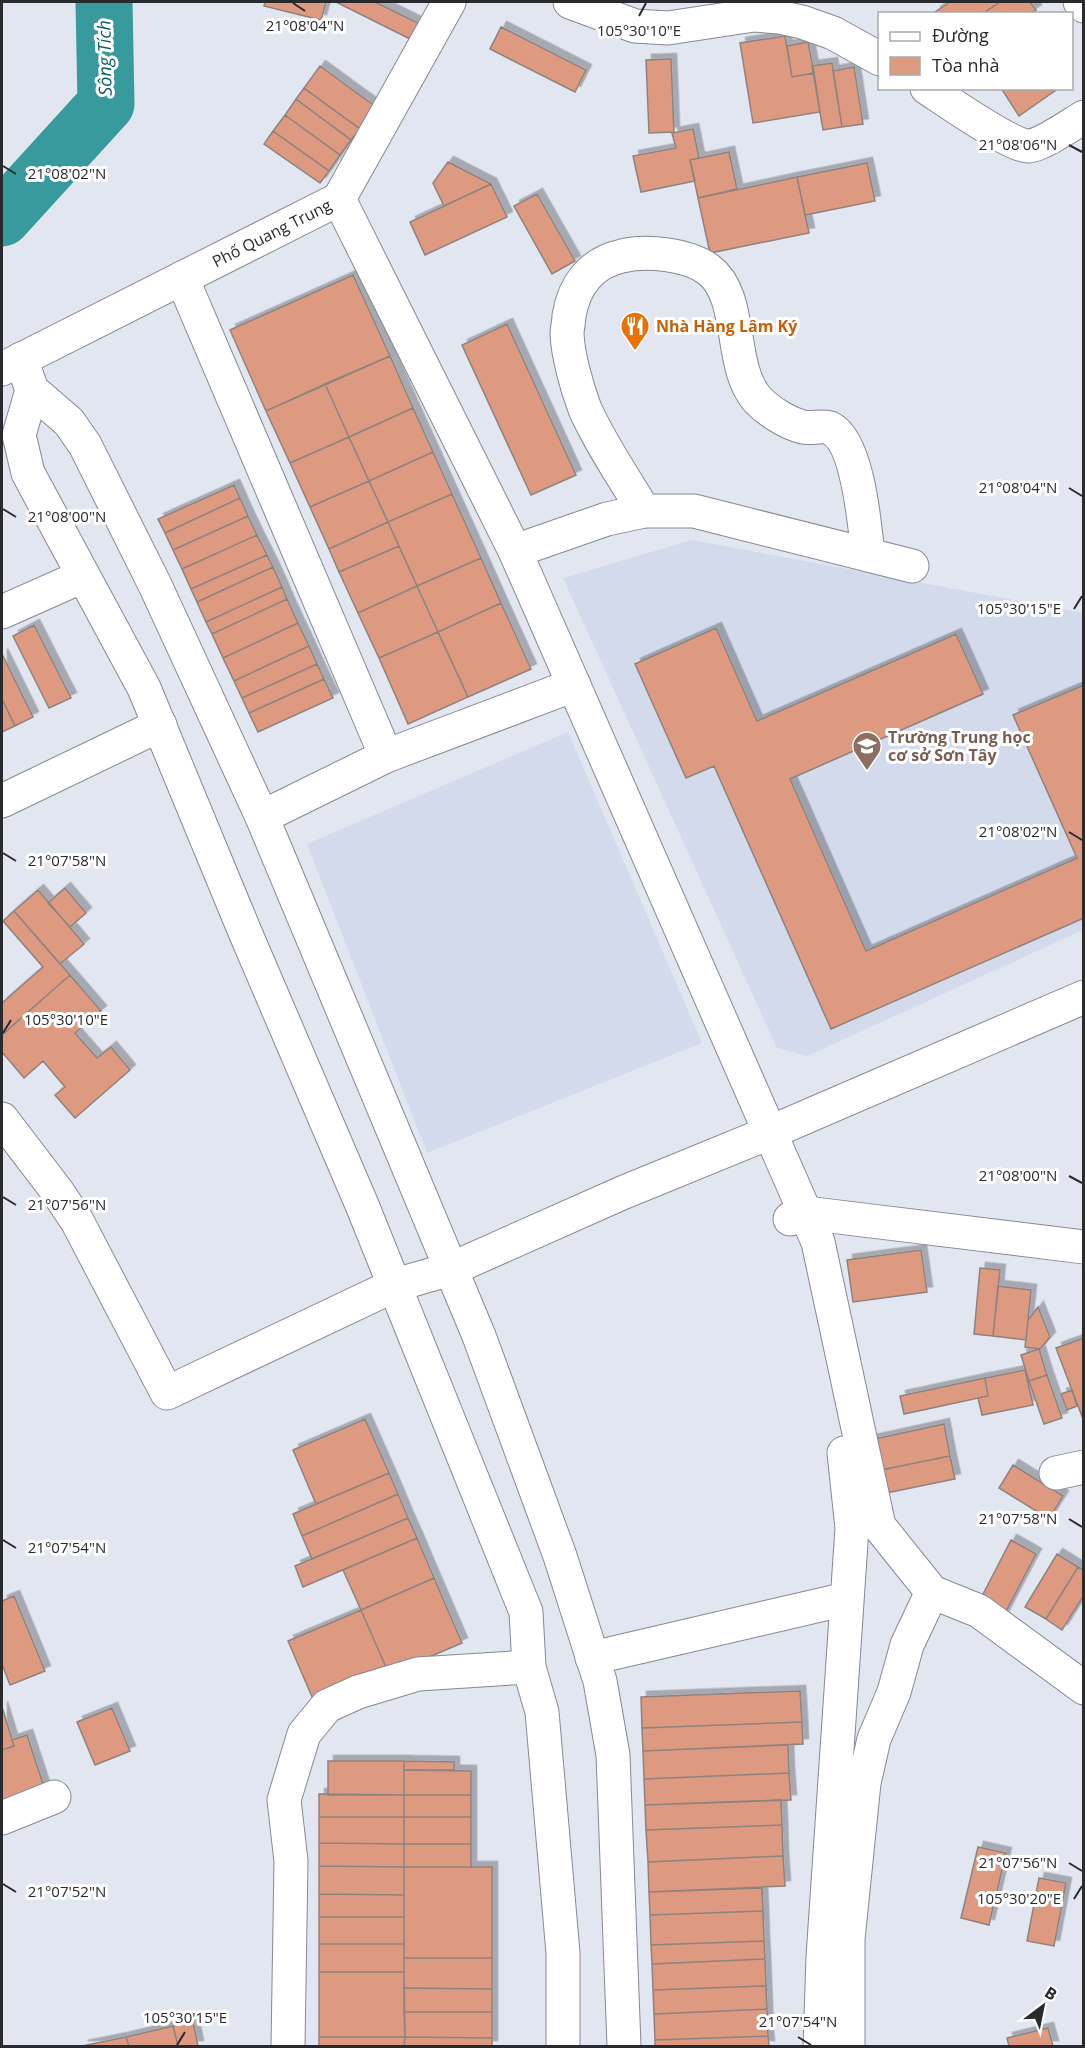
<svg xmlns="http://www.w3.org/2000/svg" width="1085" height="2048" viewBox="0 0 1085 2048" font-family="'Open Sans',sans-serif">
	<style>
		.built { fill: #d3daec }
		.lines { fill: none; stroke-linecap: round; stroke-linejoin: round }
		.river { stroke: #399a9d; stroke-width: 57 }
		.building { fill: #de9a81; stroke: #8e827e; stroke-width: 1.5; filter: url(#shadow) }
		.minor-casing { stroke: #858993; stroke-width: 35 }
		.minor { stroke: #fff; stroke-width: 33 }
		.ticks { fill: none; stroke: #292a2e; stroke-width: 2 }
		.labels { text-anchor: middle; stroke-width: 6; stroke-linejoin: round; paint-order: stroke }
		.street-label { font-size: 16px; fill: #292a2e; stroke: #fff }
		.food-label { font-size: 16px; font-weight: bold; fill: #c56008; stroke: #fff; text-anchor: start }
		.education-label { font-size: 16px; font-weight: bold; fill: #785e54; stroke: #fff; text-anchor: start }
		.water-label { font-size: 18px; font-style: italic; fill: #075c5f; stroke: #fff }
		.ticks-label { font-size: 15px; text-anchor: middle; fill: #292a2e; stroke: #fff; stroke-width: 6; stroke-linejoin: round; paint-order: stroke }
	</style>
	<defs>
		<filter id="shadow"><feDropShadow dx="5.5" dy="-5.5" stdDeviation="0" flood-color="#0004"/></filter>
	</defs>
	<rect width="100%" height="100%" fill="#e2e6f1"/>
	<path class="built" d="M692,540L1083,613V930L807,1056L777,1048L563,578Z
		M568,732L702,1043L427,1153L307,844Z"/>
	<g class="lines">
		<path class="river" d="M2,218L106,104L104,2"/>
	</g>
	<path class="building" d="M265,2H326L321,20L264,6Z
		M336,2H375L418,23L410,39Z
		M950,2H1000L982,14H936L935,12Z
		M1000,2H1030L1036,10L1030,14H982Z
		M501,27L586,70L575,92L490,49Z
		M785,36L792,77L814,73L820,112L753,123L740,43Z
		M808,42L814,73L792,77L787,46Z
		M671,59L674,132L649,133L646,60Z
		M832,63L842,127L823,130L812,66Z
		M320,66L376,107L360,129L304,88Z
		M854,67L863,124L842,127L833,71Z
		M304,88L360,129L351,140L296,99Z
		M1001,88H1059L1019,116Z
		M296,99L351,140L340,155L285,115Z
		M285,115L340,155L329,171L273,131Z
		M693,129L699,158L690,160L695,181L641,192L633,156L676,148L672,133Z
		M273,131L329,171L320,183L264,144Z
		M729,152L737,189L698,198L690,160Z
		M448,162L491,184L444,206L433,183Z
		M867,163L875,201L805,215L797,177Z
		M797,177L809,233L710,253L698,198Z
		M491,184L507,217L425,255L410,222Z
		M537,194L575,261L552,274L514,206Z
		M353,275L390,356L266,411L230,330Z
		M507,324L576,475L531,495L462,345Z
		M390,356L413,408L349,437L325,384Z
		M325,384L349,437L290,463L266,411Z
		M413,408L433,452L369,481L349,437Z
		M349,437L369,481L310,507L290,463Z
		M433,452L452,494L388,522L369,481Z
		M369,481L388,522L329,549L310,507Z
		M234,485L240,498L165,533L158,519Z
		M452,494L481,558L417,586L388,522Z
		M240,498L248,516L173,550L165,533Z
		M248,516L257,535L182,569L173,550Z
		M388,522L399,546L339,572L329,549Z
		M257,535L267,555L191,589L182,569Z
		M399,546L417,586L358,613L339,572Z
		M267,555L273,567L197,602L191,589Z
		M481,558L501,603L438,632L417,586Z
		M273,567L282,587L206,622L197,602Z
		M417,586L438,632L379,658L358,613Z
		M282,587L287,599L212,634L206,622Z
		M287,599L298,623L223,658L212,634Z
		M501,603L531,669L468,697L438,632Z
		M298,623L309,646L234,681L223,658Z
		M34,625L71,698L49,708L13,636Z
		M716,628L757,721L956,634L983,694L790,779L866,951L1077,858L1013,715L1084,685V918L831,1029L714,766L686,778L635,664Z
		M438,632L468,697L408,724L379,658Z
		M309,646L317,664L242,698L234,681Z
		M2,654L33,717L15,726L2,699Z
		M317,664L324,679L249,713L242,698Z
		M324,679L333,698L258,732L249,713Z
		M2,699L15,726L2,732Z
		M65,888L86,913L70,927L48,903Z
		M38,890L84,944L60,964L14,911Z
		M14,911L70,975L2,1035V1003L43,967L3,921Z
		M70,975L101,1011L75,1033L97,1058L111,1047L130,1070L75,1118L55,1095L65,1087L43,1061L24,1078L2,1052V1035Z
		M921,1250L927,1292L853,1302L847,1260Z
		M980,1268L1000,1270L993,1336L974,1334Z
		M998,1286L1031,1290L1026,1340L993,1336Z
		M1038,1307L1050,1337L1040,1349L1025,1347L1028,1320Z
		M1084,1338V1419H1083L1056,1348Z
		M1039,1349L1047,1375L1029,1381L1021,1355Z
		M1025,1370L1033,1405L982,1415L978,1398L988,1396L985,1378Z
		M1047,1375L1062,1418L1044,1424L1029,1381Z
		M985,1378L988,1396L904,1414L900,1396Z
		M1072,1390L1077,1406L1067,1410L1061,1394Z
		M365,1419L389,1473L316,1504L293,1450Z
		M944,1424L950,1456L876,1471L870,1440Z
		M950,1456L955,1479L881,1494L876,1471Z
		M1013,1465L1063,1496L1049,1519L999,1488Z
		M389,1473L398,1494L302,1536L293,1514Z
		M398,1494L408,1518L312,1559L302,1536Z
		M408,1518L417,1538L303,1587L295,1566Z
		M417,1538L434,1578L361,1610L343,1570Z
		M1011,1540L1036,1554L1003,1617L978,1604Z
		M1057,1554L1078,1567L1046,1619L1025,1607Z
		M1078,1567L1084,1570V1595L1062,1630L1046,1619Z
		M434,1578L462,1643L389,1674L361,1610Z
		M14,1596L45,1671L10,1685L2,1664V1601Z
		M361,1610L389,1674L316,1706L288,1641Z
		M800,1691L802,1722L642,1728L641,1697Z
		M2,1707L14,1746L2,1750Z
		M112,1708L130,1751L95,1765L77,1722Z
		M802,1722L803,1744L643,1751L642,1728Z
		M27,1735L47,1796L2,1806V1750L14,1746L12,1740Z
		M788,1745L789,1773L644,1779L643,1751Z
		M328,1761H404V1795H328Z
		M404,1761L454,1762V1770H404Z
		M404,1770L471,1771V1795H404Z
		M789,1773L791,1800L645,1805L644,1779Z
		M319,1794L404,1795V1817H319Z
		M404,1795H471V1817H404Z
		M781,1800L782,1825L646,1830L645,1805Z
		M319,1817H404V1844L319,1843Z
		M404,1817H471V1844H404Z
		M782,1825L783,1856L648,1862L646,1830Z
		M319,1843L404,1844V1867L319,1866Z
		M404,1844H471V1867H404Z
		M978,1847L1006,1853L989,1925L961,1918Z
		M783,1856L785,1886L649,1892L648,1862Z
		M319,1866L404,1867V1895L319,1894Z
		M404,1867H492V1958H404Z
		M1039,1878L1066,1883L1054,1946L1027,1941Z
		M762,1888L763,1911L650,1915L649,1892Z
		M319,1894L404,1895V1917H319Z
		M763,1911L764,1941L651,1945L650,1915Z
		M319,1917H404V1944H319Z
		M764,1941L765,1959L652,1964L651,1945Z
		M319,1944H404V1972H319Z
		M404,1958H492V1989L404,1988Z
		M765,1959L766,1986L653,1990L652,1964Z
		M319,1972H404L405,2037H319Z
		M766,1986L767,2009L654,2014L653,1990Z
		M404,1988L492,1989V2012H404Z
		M767,2009L768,2036L655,2040L654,2014Z
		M404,2012H492V2038L405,2037Z
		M193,2022L198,2046H178L173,2026Z
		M173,2026L178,2046H129L126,2037Z
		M1048,2028L1053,2046H1009L1007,2038Z
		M768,2036L769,2046H655V2040Z
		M126,2037L129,2046H82Z
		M319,2037H405L404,2046H319Z
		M405,2037L492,2038V2046H404Z"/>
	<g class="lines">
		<g class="minor-casing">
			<g id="minor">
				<path d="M570,2L635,26L668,28L754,15L779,17L802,22L833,33L880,59"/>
				<path d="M1080,2L1084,6"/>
				<path d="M927,88C944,99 1014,148 1029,146C1042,145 1072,124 1084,117"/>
				<path d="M339,199L515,551L818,1242L879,1526L932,1592L979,1611L1084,1688"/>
				<path d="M182,278L386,756"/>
				<path d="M21,359L32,390L69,422L85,445L155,585L262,817L479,1336L560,1556L600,1681L613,1755L624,2046"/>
				<path id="s1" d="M2,369L339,199L449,2"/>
				<path d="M32,390L19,435L28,473L144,688L245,932L362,1205L526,1612L529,1667L542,1712L563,1953V2046"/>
				<path d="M644,511C624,478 600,443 585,409C577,388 568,356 567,334C567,328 569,322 569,316C574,286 590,263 622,256C646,250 688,254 709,270C744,297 728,365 757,399C768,411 787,423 803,427C811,429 822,425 830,428C858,441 865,527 868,555"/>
				<path d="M515,551L607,519L644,511H694L912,566"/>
				<path d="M2,612L83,576"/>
				<path d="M2,801L160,725"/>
				<path d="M262,817L386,756L574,685"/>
				<path d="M2,1119L57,1191L77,1221L167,1393L395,1285L451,1269L622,1193L771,1132L1084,997"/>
				<path d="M790,1219L806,1213L1084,1247"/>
				<path d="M1056,1473L1084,1467"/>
				<path d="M592,1658L846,1599"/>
				<path d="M2,1818L54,1797"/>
				<path d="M288,2046L291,1861L284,1800L304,1734L327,1706L358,1692L418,1674L529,1667"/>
				<path d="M820,2046L823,1957L852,1528L844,1453"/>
				<path d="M848,2046V1939L864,1783L874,1739L894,1692L907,1645L932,1592"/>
			</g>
		</g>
		<use href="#minor" class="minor"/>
	</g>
	<path class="ticks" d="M293,3L305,11M639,16L646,3M1069,145L1082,152M3,166L16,174M1069,488L1082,496M3,509L16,517M1074,609L1082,596M1069,832L1082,840M3,853L16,861M3,1033L11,1020M1069,1176L1082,1183M3,1197L16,1205M1069,1519L1082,1527M3,1540L16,1548M1069,1863L1082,1871M3,1884L16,1892M1074,1899L1082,1886M798,2037L811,2045M177,2045L185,2032"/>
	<defs>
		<g id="restaurant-pin" transform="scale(1.5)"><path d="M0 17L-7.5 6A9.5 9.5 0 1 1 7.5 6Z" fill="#e8710a" stroke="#fff"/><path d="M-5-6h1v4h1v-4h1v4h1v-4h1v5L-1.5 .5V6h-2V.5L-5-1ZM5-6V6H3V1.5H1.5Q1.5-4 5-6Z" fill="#fff"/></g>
		<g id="school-pin" transform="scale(1.5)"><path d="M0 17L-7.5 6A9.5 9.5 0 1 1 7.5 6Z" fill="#8d6e63" stroke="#fff"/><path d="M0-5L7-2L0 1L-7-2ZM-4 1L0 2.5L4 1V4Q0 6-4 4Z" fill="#fff"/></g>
	</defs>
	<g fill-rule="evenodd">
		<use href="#restaurant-pin" x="635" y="326"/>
		<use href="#school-pin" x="867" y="746"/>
	</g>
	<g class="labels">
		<g class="street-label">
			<text dy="6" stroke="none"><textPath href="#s1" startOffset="302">Phố Quang Trung</textPath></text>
		</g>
		<g class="food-label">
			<text x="656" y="332">Nhà Hàng Lâm Ký</text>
		</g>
		<g class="education-label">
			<text x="888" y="743">Trường Trung học<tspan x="888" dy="18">cơ sở Sơn Tây</tspan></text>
		</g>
		<g class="water-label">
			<text transform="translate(105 58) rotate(-91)" y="6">Sông Tích</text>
		</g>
	</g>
	<g class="ticks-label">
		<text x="305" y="31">21°08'04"N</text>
		<text x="639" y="36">105°30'10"E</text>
		<text x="1018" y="150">21°08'06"N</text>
		<text x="67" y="179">21°08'02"N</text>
		<text x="1018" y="493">21°08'04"N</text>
		<text x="67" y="522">21°08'00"N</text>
		<text x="1019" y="614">105°30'15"E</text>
		<text x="1018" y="837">21°08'02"N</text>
		<text x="67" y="866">21°07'58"N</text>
		<text x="66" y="1025">105°30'10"E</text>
		<text x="1018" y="1181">21°08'00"N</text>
		<text x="67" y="1210">21°07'56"N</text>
		<text x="1018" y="1524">21°07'58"N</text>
		<text x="67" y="1553">21°07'54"N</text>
		<text x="1018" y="1868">21°07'56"N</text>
		<text x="67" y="1897">21°07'52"N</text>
		<text x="1019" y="1904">105°30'20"E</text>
		<text x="185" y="2023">105°30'15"E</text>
		<text x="798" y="2027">21°07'54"N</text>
	</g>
	<rect width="1085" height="2048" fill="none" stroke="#292a2e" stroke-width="6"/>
	<rect x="878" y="12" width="195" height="78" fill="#ffffff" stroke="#a9aaab" stroke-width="1.5"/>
	<rect x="890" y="32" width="30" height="9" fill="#ffffff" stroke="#a9aaab" stroke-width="1.5"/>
	<text x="932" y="42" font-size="18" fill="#292a2e">Đường</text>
	<rect x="890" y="57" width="30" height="18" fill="#de9a81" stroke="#a9aaab" stroke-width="1.5"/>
	<text x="932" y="72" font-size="18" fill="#292a2e">Tòa nhà</text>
	<g transform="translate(1043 2006) rotate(32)" stroke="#ffffff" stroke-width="4.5" paint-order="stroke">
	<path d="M0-4.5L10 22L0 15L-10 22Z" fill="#292a2e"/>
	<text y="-9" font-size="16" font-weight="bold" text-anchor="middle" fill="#292a2e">B</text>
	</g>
</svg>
